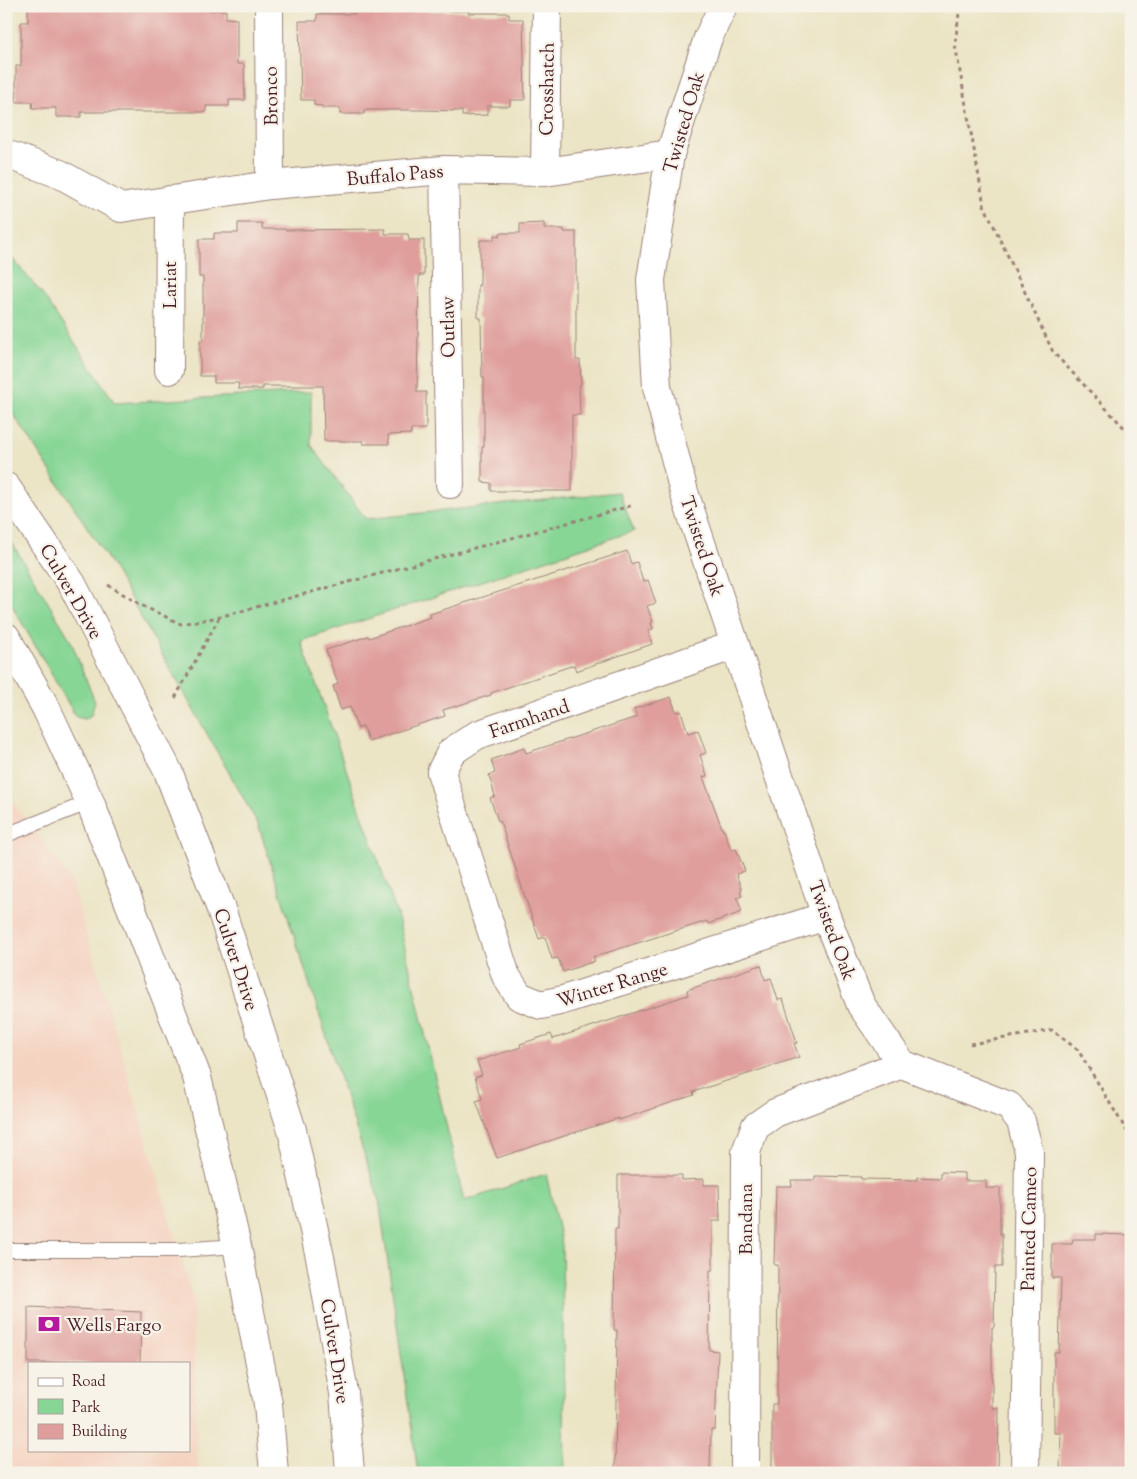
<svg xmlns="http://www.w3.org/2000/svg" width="1137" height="1479" viewBox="0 0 1137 1479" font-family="'Sorts Mill Goudy',serif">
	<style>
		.built { fill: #f5d3c1; fill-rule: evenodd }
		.green { fill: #87d695; stroke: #687a60 }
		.building { fill: #df9e9b }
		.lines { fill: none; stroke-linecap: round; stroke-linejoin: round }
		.lane-casing { stroke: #9a8278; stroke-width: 16 }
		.street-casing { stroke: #9a8278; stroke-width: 30 }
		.secondary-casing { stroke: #9a8278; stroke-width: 30 }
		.path { stroke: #9a8278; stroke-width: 3; stroke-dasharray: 4 4; stroke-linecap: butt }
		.lane { stroke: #fff; stroke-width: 14 }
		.street { stroke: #fff; stroke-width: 28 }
		.secondary { stroke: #fff; stroke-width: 28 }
		.labels { text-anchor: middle; stroke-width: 4.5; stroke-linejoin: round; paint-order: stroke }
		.street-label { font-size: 19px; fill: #4a1f2b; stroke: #f7f3e8 }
		.poi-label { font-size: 19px; fill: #4a1f2b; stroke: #f7f3e8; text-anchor: start }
	</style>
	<rect width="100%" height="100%" fill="#f7f3e8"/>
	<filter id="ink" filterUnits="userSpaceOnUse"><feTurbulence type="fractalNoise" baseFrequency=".02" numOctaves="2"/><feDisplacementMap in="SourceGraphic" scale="10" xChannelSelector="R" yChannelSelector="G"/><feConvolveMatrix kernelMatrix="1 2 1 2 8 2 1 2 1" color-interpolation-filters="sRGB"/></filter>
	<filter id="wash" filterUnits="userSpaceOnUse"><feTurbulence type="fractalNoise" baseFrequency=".0096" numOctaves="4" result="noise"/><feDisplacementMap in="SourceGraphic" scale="20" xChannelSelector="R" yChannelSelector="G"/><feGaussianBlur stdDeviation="1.12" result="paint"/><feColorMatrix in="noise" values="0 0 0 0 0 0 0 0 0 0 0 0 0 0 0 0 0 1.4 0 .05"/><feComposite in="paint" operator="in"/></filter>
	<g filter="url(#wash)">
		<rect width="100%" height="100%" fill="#ebe4c5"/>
		<path class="built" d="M6,793L71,880L193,1299L198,1473H6ZM29,1363H189V1450H29Z"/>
		<path class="green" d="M6,251L43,295L115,403L311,392V445L366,519L619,492L634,531L301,641L397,914L464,1201L546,1174L562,1245L565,1473H418L379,1200L258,824L111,564L6,403Z
			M6,533L70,639L95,702L91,715L85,719L76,717L6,595Z"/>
		<g id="blocks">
			<path class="building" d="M28,6H127V10H226V18L237,19V64H244L245,100H229V106H206V112H81V117H56V108H32L33,102H16V66H21V22H28Z
				M355,11H469L468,13H509V19H523L525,100H510V106H487V115L462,116V111L423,110H364V114H340V108H322V106L314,105V100H301L299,21H317V14H355Z
				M238,223H262V229H285V230L385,229V234H408L409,240H424V275H419L417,392H426V429H411V434L388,435L389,444H363V441H324L323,386H263V389H238L239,383H214V376H200V340H203V277H199V239H214V233H238Z
				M544,223V229H564V232H576V360H580L581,385H579L580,415H572V491H491V483L482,482V447H484V377H482L481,318H478V285H480V240H494V235L500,236V233H520V224Z
				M627,551L631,564L637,562L643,582L648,580L656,603L647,606L653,622L651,623L653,629L648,631L652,644L576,671L574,665L491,693V695L443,710L445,716L368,741L363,726L358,729L350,707L341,710L333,686L338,684L326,650L368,636L369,638L431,617L430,614Z
				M671,697L676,712L681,711L688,733L698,730L706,753L700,755L707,776L703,777L723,831L724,830L731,850L736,849L745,871L736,874L742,890L740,891L742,896L737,898L742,912L708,924L707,921L593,957L595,961L563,972L558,958L552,959L545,937L539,939L500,821H498L490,798L495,796L489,775L495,773L491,760L524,748L526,753L637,717L634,709Z
				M761,965L765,980L771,978L778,1000L783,999L797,1043H794L799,1057L693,1092L694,1095L619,1120V1118L497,1158L476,1101L482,1099L475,1077L482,1075L477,1061L521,1047L520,1044L551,1034L553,1039L688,995L687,990Z
				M941,1172L965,1173V1181H986V1188H1000V1234H1002V1267H995L994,1327H992V1408H999L998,1473H772V1404H777L778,1265H774L776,1186H792L791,1180H815V1176L861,1177V1179L917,1180V1177L941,1178Z
				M618,1175H682V1180L704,1179V1185H719L720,1221H713V1270H710L709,1350L718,1351L715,1430H711L710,1473H615L617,1330H614L615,1229H618Z
				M1096,1234L1131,1235V1473H1060L1061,1433H1054V1352H1059L1061,1278H1052V1244H1072L1073,1239H1096Z
				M28,1307L141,1312L140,1363H28Z"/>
		</g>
	</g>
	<g filter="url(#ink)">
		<use href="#blocks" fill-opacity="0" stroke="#9a8278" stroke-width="1"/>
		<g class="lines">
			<g class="lane-casing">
				<path id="lane" d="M6,835L90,802
					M6,1250H179L237,1246"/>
			</g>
			<g class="street-casing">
				<path id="street" d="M269,6L270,185
					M6,154L60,174L121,208L270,185L444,170L545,172L670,154
					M444,170L450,484
					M545,172L547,6
					M169,370L170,200
					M735,645L477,735L451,752L441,772L506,976L519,996L541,1005L563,1000L826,916
					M745,1473L746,1152L755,1127L775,1113L902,1064L1009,1106L1021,1121L1029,1152L1025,1473"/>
			</g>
			<g class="secondary-casing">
				<path id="secondary" d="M723,6L708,38L670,154L651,280L657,387L684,492L826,916L861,1005L902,1064
					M6,487L72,584L168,771L221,909L292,1130L321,1262L344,1393L350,1473
					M6,637L46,708L90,802L197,1077L237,1246L268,1404L274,1473"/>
			</g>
			<path class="path" d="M960,6L955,44L984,205L1053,352L1131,435
				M108,585L143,606L181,624L219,617L634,505
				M175,698L219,618
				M970,1044L1052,1030L1078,1050L1131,1138"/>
			<use href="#lane" class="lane"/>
			<use href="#street" class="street"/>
			<use href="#secondary" class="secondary"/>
		</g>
	</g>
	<defs>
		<g id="bank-bare" transform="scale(1.725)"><path d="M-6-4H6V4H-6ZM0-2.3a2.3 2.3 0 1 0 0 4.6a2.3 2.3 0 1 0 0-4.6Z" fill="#b5179e" stroke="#f7f3e8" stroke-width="2.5" paint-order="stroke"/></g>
	</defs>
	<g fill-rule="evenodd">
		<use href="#bank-bare" x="49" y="1324"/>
	</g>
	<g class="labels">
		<g class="street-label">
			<text transform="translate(546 89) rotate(-89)" y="7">Crosshatch</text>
			<text transform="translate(270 96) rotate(-91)" y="7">Bronco</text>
			<text transform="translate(683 122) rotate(-74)" y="7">Twisted Oak</text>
			<text transform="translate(395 174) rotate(-5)" y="7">Buffalo Pass</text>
			<text transform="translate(169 285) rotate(-90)" y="7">Lariat</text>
			<text transform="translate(447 327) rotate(-91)" y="7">Outlaw</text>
			<text transform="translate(703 546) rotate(72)" y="7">Twisted Oak</text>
			<text transform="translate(72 591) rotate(60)" y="7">Culver Drive</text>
			<text transform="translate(529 718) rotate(-19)" y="7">Farmhand</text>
			<text transform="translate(833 930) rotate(70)" y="7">Twisted Oak</text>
			<text transform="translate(237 959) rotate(72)" y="7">Culver Drive</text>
			<text transform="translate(612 984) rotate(-17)" y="7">Winter Range</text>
			<text transform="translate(745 1219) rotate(-90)" y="7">Bandana</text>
			<text transform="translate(1028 1229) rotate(-89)" y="7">Painted Cameo</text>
			<text transform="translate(336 1351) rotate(81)" y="7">Culver Drive</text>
		</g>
		<g class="poi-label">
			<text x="66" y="1331">Wells Fargo</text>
		</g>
	</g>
	<rect width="1137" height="1479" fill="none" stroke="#f7f3e8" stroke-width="25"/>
	<rect x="28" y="1362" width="162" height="90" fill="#f7f3e8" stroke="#b29e9c"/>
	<rect x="38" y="1378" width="25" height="8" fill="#ffffff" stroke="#b29e9c"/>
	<text x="72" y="1386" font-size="15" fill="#4a1f2b">Road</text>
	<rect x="38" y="1399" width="25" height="15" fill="#87d695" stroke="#b29e9c"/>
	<text x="72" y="1412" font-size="15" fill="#4a1f2b">Park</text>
	<rect x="38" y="1424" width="25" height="15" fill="#df9e9b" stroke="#b29e9c"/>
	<text x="72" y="1436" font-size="15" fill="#4a1f2b">Building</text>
</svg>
